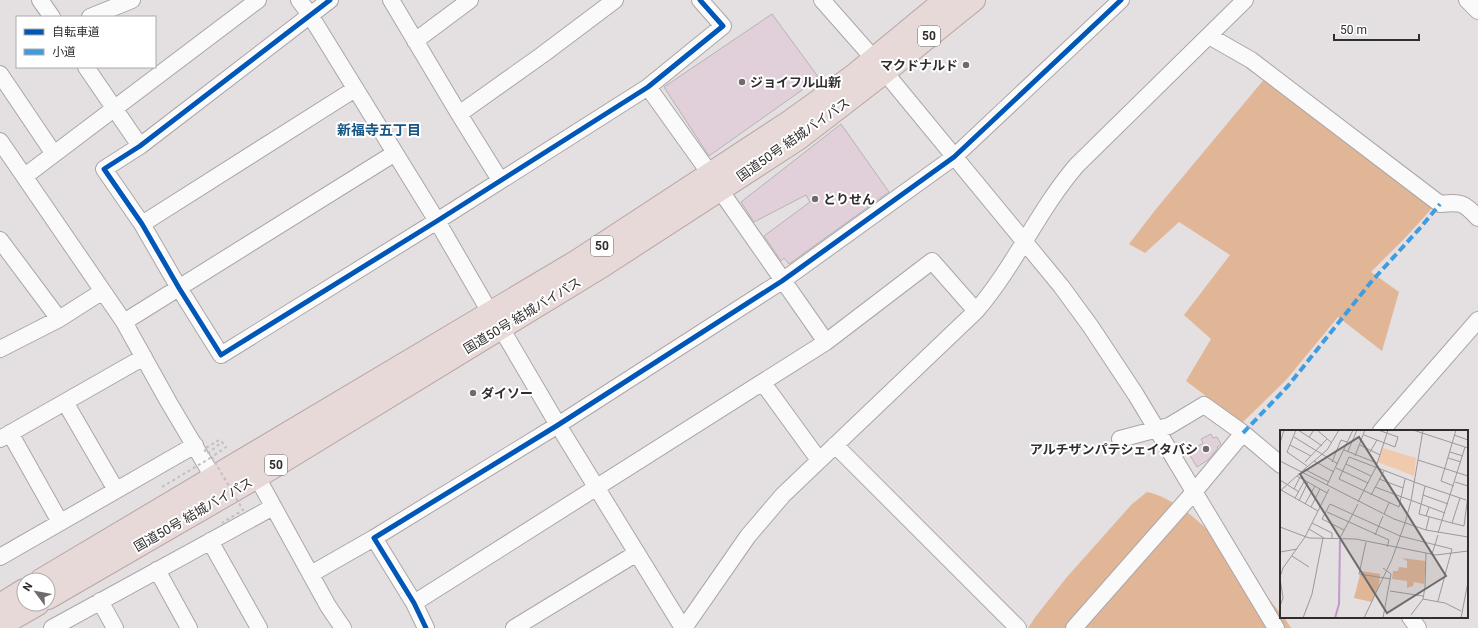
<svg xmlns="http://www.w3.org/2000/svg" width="1478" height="628" viewBox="0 0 1478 628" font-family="Roboto,'Noto Sans JP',sans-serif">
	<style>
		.forest { fill: #e1b697 }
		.building { fill: #e1cfd9; stroke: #b6b4b5 }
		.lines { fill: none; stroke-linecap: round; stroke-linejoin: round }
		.minor-casing { stroke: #aaa6a7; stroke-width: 18 }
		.highway-casing { stroke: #b7a6a3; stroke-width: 24 }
		.minor { stroke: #fbfafa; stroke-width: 16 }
		.highway { stroke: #e7d9d7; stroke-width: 22 }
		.path-bridge { stroke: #c1bfbf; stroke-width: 2; stroke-dasharray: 3 3; stroke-linecap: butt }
		.quiet { stroke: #3e9de1; stroke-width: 4; stroke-dasharray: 8 4; stroke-linecap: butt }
		.cycleway-casing { stroke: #fff; stroke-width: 8 }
		.cycleway { stroke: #0057b8; stroke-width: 5 }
		.poi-dot { fill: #6f6b6c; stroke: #fff; stroke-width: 1.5 }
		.labels { text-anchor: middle; stroke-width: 4; stroke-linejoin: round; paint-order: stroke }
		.shield { fill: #fff; stroke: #6e6c6c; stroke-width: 1 }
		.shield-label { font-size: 12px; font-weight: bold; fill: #302d2d }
		.poi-label { font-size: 13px; font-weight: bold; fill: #302d2d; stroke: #fff; text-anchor: start }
		.street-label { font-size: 13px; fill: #302d2d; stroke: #fff }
		.neighbourhood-label { font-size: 14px; font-weight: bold; fill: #165685; stroke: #fff }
		.inset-river { fill: none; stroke: #c29aca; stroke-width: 2 }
		.inset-road { fill: none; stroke: #9c9898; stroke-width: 1 }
		.view { fill: #6f6b6c; fill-opacity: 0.15; stroke: #6f6b6c; stroke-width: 2 }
		.inset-edge { fill: none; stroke: #302d2d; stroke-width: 2 }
	</style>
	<rect width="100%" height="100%" fill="#e4dfe0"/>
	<path class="forest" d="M1266,77L1435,205L1406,237L1371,272L1399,292L1382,351L1338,317L1286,380L1242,423L1186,381L1211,339L1184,315L1230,255L1179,222L1145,253L1129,244L1156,209Z
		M1147,492C1194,501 1251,577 1281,614V617H1284L1291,628H1028L1036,616L1067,577L1132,504Z"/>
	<path class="building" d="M772,14L819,78L709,156L664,87Z
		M841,124L889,192L789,264L784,258L781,261L764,236L810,202L806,195L754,222L741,202Z
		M1211,434L1213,438L1217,437L1221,444L1217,447L1218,448L1208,460L1197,467L1188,452L1203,443L1201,439Z"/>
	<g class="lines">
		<g class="minor-casing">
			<path id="minor" d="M40,0L52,17
				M299,0L310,15L437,221L491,314
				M330,0L140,146L104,169L142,224L179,288L221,355L437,221L648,87L723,26L700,0
				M391,0L459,114L500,180
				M822,0L874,59L1061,286L1091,327L1136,395L1276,628
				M1467,0L1478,11
				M90,17L132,0
				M1209,36L1251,60L1440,204C1462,202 1463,202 1478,218
				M415,41L470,0
				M86,67L140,146
				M0,74L54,154
				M648,87L711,175
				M459,114L542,55L615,0
				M0,141L124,322L168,401L213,477
				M25,176L258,0
				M720,190L826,342
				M142,224L355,89
				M0,240L59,319
				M124,322L395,153
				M501,328L558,425L683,628
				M0,349L59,319L103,291
				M763,383L819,460
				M65,402L116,490
				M1381,431L1478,320
				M10,433L60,522
				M0,439L144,357
				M1120,439L1169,426L1204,405L1243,433L1281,465
				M835,445L1018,628
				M257,477L328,606L343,628
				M210,541L259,628
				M0,557L195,445
				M157,570L189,628
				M311,574L374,538
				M100,601L115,628
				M414,603L826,342L932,261L976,311
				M1410,617L1418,628
				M52,628L273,507
				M426,628L414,603L374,538L558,425L782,281L954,157L1121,0
				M514,628L637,553
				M684,628L748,536L783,495L976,311C1015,266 1038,210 1077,165L1245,0
				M1074,628L1194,492L1243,433"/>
		</g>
		<g class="highway-casing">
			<path id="highway" d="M41,580L577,261L789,122L853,76L945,0
				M48,598L257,477L604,265L798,139L885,72L974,0
				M0,605L24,590
				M0,626L38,604"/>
		</g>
		<use href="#minor" class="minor"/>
		<use href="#highway" class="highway"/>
		<path class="path-bridge" d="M219,440L204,449L207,454L222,442L226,447L212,457L243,510L222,523
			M162,487L212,457"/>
		<path class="quiet" d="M1243,433L1288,386L1371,282L1421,227L1440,204"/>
		<g class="cycleway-casing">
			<path id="cycleway" d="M330,0L140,146L104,169L142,224L179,288L221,355L437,221L648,87L723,26L700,0
				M426,628L414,603L374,538L558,425L782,281L954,157L1121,0"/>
		</g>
		<use href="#cycleway" class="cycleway"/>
	</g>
	<g class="poi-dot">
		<circle cx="966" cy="65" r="4"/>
		<circle cx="742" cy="82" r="4"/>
		<circle cx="815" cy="199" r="4"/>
		<circle cx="473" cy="393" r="4"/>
		<circle cx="1206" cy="449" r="4"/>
	</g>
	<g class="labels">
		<g class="shield">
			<rect x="918" y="26" width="22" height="20" rx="3"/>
			<rect x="591" y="236" width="22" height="20" rx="3"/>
			<rect x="265" y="455" width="22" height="20" rx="3"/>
		</g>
		<g class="shield-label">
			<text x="929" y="40">50</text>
			<text x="602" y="250">50</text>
			<text x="276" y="469">50</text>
		</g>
		<g class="poi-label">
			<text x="958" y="70" text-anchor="end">マクドナルド</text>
			<text x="750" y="87">ジョイフル山新</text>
			<text x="823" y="204">とりせん</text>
			<text x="481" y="398">ダイソー</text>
			<text x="1198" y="454" text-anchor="end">アルチザンパテシェイタバシ</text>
		</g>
		<g class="street-label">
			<text transform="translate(793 139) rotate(-35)" y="5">国道50号 結城バイパス</text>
			<text transform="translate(522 315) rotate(-31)" y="5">国道50号 結城バイパス</text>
			<text transform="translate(193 514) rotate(-30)" y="5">国道50号 結城バイパス</text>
		</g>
		<g class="neighbourhood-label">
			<text x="379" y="135">新福寺五丁目</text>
		</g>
	</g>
	<g transform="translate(1280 430)">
		<rect width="188" height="188" fill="#e4dfe0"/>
		<path d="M103,18L136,28L134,46L98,32Z" fill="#f1caae"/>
		<path d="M122,128L146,131L144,154L134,152L133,156L127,158V151L112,149L113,141H118L119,137L127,138V131ZM81,141L100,144L99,155L92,172L74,168Z" fill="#e1b697"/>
		<path class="inset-river" d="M55,188L59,174L60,110"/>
		<path class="inset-road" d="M16,0L7,22L27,36M18,0L29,7L34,0M37,0L52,13M133,0L188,18M84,5L115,17L118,7L98,0M174,5L188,10M14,7L58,34M29,7L42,16M0,13L4,0M10,15L31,26M80,15L100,25M64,20L97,33M68,21L77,0M90,22L97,10M170,22L183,26M75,26L85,0M168,28L181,32M138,30L188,46M0,31L114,89L146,100L188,107M34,31L54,42M25,32L47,9M52,32L61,10L67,12M66,34L91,46M56,38L88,53M24,39L49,52M21,42L47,20L59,0M17,46L47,63M99,49L123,58M125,49L119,77L59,49L69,27L145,56L139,84L172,93L180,68M0,50L19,62M175,52L188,56M47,55L73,0M145,56L186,70M174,56L161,51L176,0M95,57L149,77M14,59L20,47M1,60L38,81M0,61L19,44M91,65L104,41M143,65L168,74M15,68L25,50M19,71L28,52M78,72L96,37L108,0M25,74L35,56M31,77L40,59M47,82L109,110L107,117M104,84L109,73M146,86L149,77L165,83M32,93L52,103V108M172,93L184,96L188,65M0,97L29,108L76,109L156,125L188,121M29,99L44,108M64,100L42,89L50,74L120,106L172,119L158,171M146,100L149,87M158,103L185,17M95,105L103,86M60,108L78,74M86,112L79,144L111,149M0,122L17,119M152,124L158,105M12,126L29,137M0,147L3,138L25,107L49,59M0,148L3,168L0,176M110,161L143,166M143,169L165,173L181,181M131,185L143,169L145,157L146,123M23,188L32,164L43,108M84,188L112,129L125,93L131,71L143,0M103,188L111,144L103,138M181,188L188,152"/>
		<path class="view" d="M79,7L166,146L107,183L20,44Z"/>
		<rect width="188" height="188" class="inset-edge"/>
	</g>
	<rect x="16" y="16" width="140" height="52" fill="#ffffff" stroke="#acabab"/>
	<rect x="24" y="29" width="20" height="6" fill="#0057b8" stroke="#acabab"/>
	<text x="52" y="36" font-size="12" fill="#302d2d">自転車道</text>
	<rect x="24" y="49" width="20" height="6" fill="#3e9de1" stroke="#acabab"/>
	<text x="52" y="56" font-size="12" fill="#302d2d">小道</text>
	<g transform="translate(36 592) rotate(302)"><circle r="19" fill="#ffffff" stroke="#acabab"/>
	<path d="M0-3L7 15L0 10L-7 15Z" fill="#6f6b6c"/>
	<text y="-6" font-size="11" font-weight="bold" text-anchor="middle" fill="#302d2d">N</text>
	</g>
	<path d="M1334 34v6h85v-6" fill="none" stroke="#302d2d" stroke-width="2"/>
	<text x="1340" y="34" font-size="12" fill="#302d2d" stroke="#ffffff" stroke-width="3" paint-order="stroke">50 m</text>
</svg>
